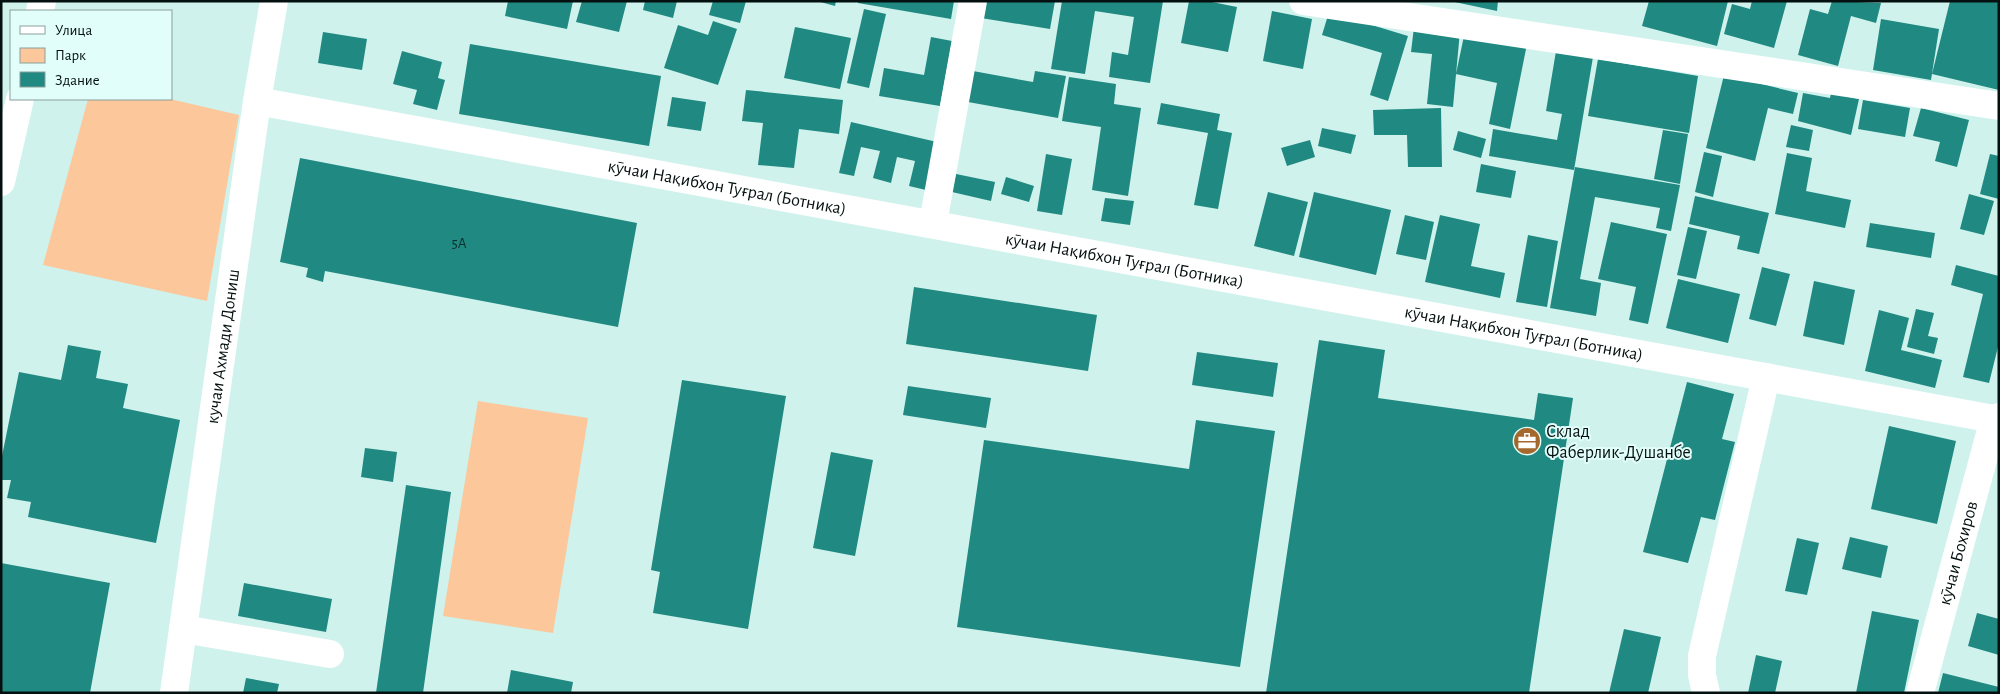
<svg xmlns="http://www.w3.org/2000/svg" width="2000" height="694" viewBox="0 0 2000 694" font-family="'Alegreya Sans',sans-serif">
	<style>
		.green { fill: #fcc79a }
		.building { fill: #208981 }
		.lines { fill: none; stroke-linecap: round; stroke-linejoin: round }
		.minor { stroke: #fff; stroke-width: 28 }
		.labels { text-anchor: middle; stroke-width: 4; stroke-linejoin: round; paint-order: stroke }
		.number-label { font-size: 15px; fill: #0b2e2c }
		.street-label { font-size: 18px; fill: #04100f; stroke: #e2fefa }
		.poi-label { font-size: 18px; fill: #04100f; stroke: #e2fefa; text-anchor: start }
	</style>
	<rect width="100%" height="100%" fill="#cff2ed"/>
	<path class="green" d="M88,99H170L239,115L207,301L43,265Z
		M478,401L588,418L553,633L443,616Z"/>
	<path class="building" d="M508,1H573L567,29L505,16Z
		M582,1H627L619,32L576,22Z
		M645,1H677L673,18L643,10Z
		M713,1H746L740,23L709,15Z
		M817,1H836L835,6Z
		M858,1H954L951,19L858,3Z
		M984,1H1055L1050,29L981,18Z
		M1062,1H1163L1150,83L1109,77L1112,52L1128,55L1134,17L1095,11L1085,74L1051,69Z
		M1189,1H1207L1237,7L1228,52L1181,43Z
		M1450,1H1498L1497,11Z
		M1649,1H1728L1717,46L1642,26Z
		M1752,1H1787L1774,48L1724,34L1732,4L1750,9Z
		M1832,1L1881,3L1876,23L1851,16L1838,66L1798,55L1810,9L1828,14Z
		M1950,1H1999V90L1932,74Z
		M864,9L886,14L869,88L847,83Z
		M1272,11L1312,19L1303,69L1263,61Z
		M1329,12L1408,36L1388,101L1370,95L1382,53L1322,35Z
		M1881,19L1939,29L1931,80L1873,70Z
		M713,21L737,29L718,85L664,68L678,25L708,35Z
		M795,27L851,38L840,89L784,78Z
		M1414,27L1460,31L1453,107L1427,104L1432,54L1411,52Z
		M1465,31L1527,44L1510,129L1489,124L1497,83L1456,74Z
		M323,32L367,39L362,70L318,63Z
		M931,37L952,41L940,106L879,96L884,68L924,75Z
		M470,44L661,76L649,146L459,114Z
		M402,51L442,62L438,78L445,80L437,110L413,104L417,90L393,84Z
		M1556,51L1593,57L1574,170L1489,156L1493,129L1557,140L1562,114L1546,111Z
		M1598,59L1698,76L1689,133L1588,116Z
		M973,71L1033,82L1035,71L1066,76L1058,118L968,102Z
		M1724,75L1798,93L1793,114L1768,108L1755,161L1706,148Z
		M1069,77L1116,84L1114,104L1141,108L1128,196L1092,190L1101,127L1062,121Z
		M746,90L843,100L839,134L799,129L794,168L758,165L763,123L742,121Z
		M1803,93L1830,98L1831,93L1859,99L1851,135L1798,121Z
		M672,97L706,102L701,131L667,126Z
		M1863,100L1910,108L1905,137L1858,129Z
		M1161,103L1220,114L1217,130L1232,133L1218,209L1194,205L1208,133L1157,124Z
		M1441,108L1442,167H1408L1407,135H1374L1373,110Z
		M1921,108L1969,120L1957,167L1935,161L1940,142L1913,136Z
		M851,122L937,142L926,190L909,186L915,161L897,157L891,183L873,178L880,151L861,147L854,176L839,173Z
		M1791,125L1813,130L1809,151L1786,147Z
		M1322,128L1356,135L1351,154L1318,146Z
		M1663,130L1688,134L1680,184L1654,179Z
		M1458,131L1486,139L1481,158L1453,150Z
		M1310,140L1315,157L1287,166L1281,148Z
		M1704,152L1722,156L1713,197L1695,192Z
		M1787,153L1812,158L1806,191L1851,200L1845,228L1775,214Z
		M1046,154L1072,159L1062,215L1037,211Z
		M1990,154L1999,156V199L1980,194Z
		M300,158L637,223L618,327L325,271L323,282L306,277L308,268L280,262Z
		M1481,164L1516,171L1511,198L1476,192Z
		M1575,167L1680,185L1671,231L1656,228L1660,208L1595,197L1580,279L1601,283L1596,316L1550,308Z
		M956,174L995,182L991,201L952,192Z
		M1006,177L1034,186L1029,202L1001,194Z
		M1268,192L1308,202L1294,256L1254,246Z
		M1314,192L1391,210L1376,275L1299,257Z
		M1969,194L1994,201L1984,235L1960,229Z
		M1695,196L1769,213L1759,254L1737,249L1740,236L1689,224Z
		M1105,198L1134,201L1130,225L1101,221Z
		M1405,215L1434,222L1426,260L1396,254Z
		M1440,215L1480,224L1471,266L1505,273L1500,298L1425,282Z
		M1611,222L1667,234L1648,324L1629,320L1636,287L1598,279Z
		M1870,223L1935,233L1931,258L1866,247Z
		M1688,227L1707,231L1696,279L1677,275Z
		M1528,235L1558,241L1547,307L1516,302Z
		M1956,265L1999,276V343L1989,383L1963,377L1983,294L1951,285Z
		M1762,267L1790,274L1776,326L1749,319Z
		M1678,279L1740,294L1728,343L1666,328Z
		M1814,281L1855,290L1844,345L1803,336Z
		M914,287L1097,315L1088,371L906,344Z
		M1916,309L1934,313L1928,336L1938,338L1934,354L1907,347Z
		M1879,310L1909,318L1901,350L1942,360L1935,388L1865,371Z
		M1319,340L1385,350L1378,398L1534,420L1538,393L1573,398L1529,693H1266Z
		M68,345L101,351L96,378L128,384L123,408L180,420L156,543L28,517L31,502L7,498L11,480H1V461L19,372L61,380Z
		M1197,352L1278,363L1273,397L1192,385Z
		M682,380L786,396L748,629L653,613L660,572L651,570Z
		M1687,382L1734,394L1722,439L1735,442L1715,520L1701,517L1688,563L1643,552Z
		M908,386L991,398L986,428L903,415Z
		M1196,420L1275,431L1240,667L957,627L984,440L1189,469Z
		M1889,426L1956,441L1937,524L1871,509Z
		M365,448L397,452L393,482L361,477Z
		M831,452L873,460L855,556L813,548Z
		M406,485L451,492L423,693H376Z
		M1850,537L1888,546L1881,578L1842,569Z
		M1797,538L1819,543L1807,595L1785,591Z
		M1,563L110,583L90,693H1Z
		M244,583L332,599L326,632L238,616Z
		M1872,611L1919,620L1904,693H1856Z
		M1977,613L1999,619V655L1968,646Z
		M1624,629L1661,637L1648,693H1609Z
		M1756,655L1782,661L1775,693H1748Z
		M511,670L573,682L571,693H507Z
		M1943,673L1999,687V693H1938Z
		M246,678L279,684L277,693H243Z"/>
	<g class="lines">
		<g class="minor">
			<path d="M1303,1L1999,106"/>
			<path d="M40,11L42,1"/>
			<path id="s1" d="M257,101L1994,419"/>
			<path d="M1,182L20,99"/>
			<path d="M933,223L973,1"/>
			<path d="M183,629L330,654"/>
			<path id="s2" d="M174,693L257,101L274,1"/>
			<path d="M1706,693L1702,675V656L1766,377"/>
			<path id="s3" d="M1920,693L1994,419L1999,417"/>
		</g>
	</g>
	<defs>
		<g id="office-disc" transform="scale(1.4375)"><circle r="9.5" fill="#a4672c" stroke="#e2fefa"/><path d="M-6-3h4V-5.5h4V-3h4V5H-6ZM-1-4.5V-3h2v-1.5ZM-6 0V1H6V0Z" fill="#fff"/></g>
	</defs>
	<g fill-rule="evenodd">
		<use href="#office-disc" x="1527" y="441"/>
	</g>
	<g class="labels">
		<g class="number-label">
			<text x="459" y="248">5А</text>
		</g>
		<g class="street-label">
			<text dy="6" stroke="none"><textPath href="#s1" startOffset="478">кӯчаи Нақибхон Туғрал (Ботника)</textPath></text>
			<text dy="6" stroke="none"><textPath href="#s1" startOffset="882">кӯчаи Нақибхон Туғрал (Ботника)</textPath></text>
			<text dy="6" stroke="none"><textPath href="#s1" startOffset="1288">кӯчаи Нақибхон Туғрал (Ботника)</textPath></text>
			<text dy="6" stroke="none"><textPath href="#s2" startOffset="350">кучаи Ахмади Дониш</textPath></text>
			<text dy="6" stroke="none"><textPath href="#s3" startOffset="145">кӯчаи Бохиров</textPath></text>
		</g>
		<g class="poi-label">
			<text x="1546" y="437">Склад<tspan x="1546" dy="21">Фаберлик-Душанбе</tspan></text>
		</g>
	</g>
	<rect width="2000" height="694" fill="none" stroke="#04100f" stroke-width="5"/>
	<rect x="10" y="10" width="162" height="90" fill="#e2fefa" stroke="#899f9c"/>
	<rect x="20" y="26" width="25" height="8" fill="#ffffff" stroke="#899f9c"/>
	<text x="55" y="35" font-size="15" fill="#04100f">Улица</text>
	<rect x="20" y="48" width="25" height="15" fill="#fcc79a" stroke="#899f9c"/>
	<text x="55" y="60" font-size="15" fill="#04100f">Парк</text>
	<rect x="20" y="72" width="25" height="15" fill="#208981" stroke="#899f9c"/>
	<text x="55" y="85" font-size="15" fill="#04100f">Здание</text>
</svg>
